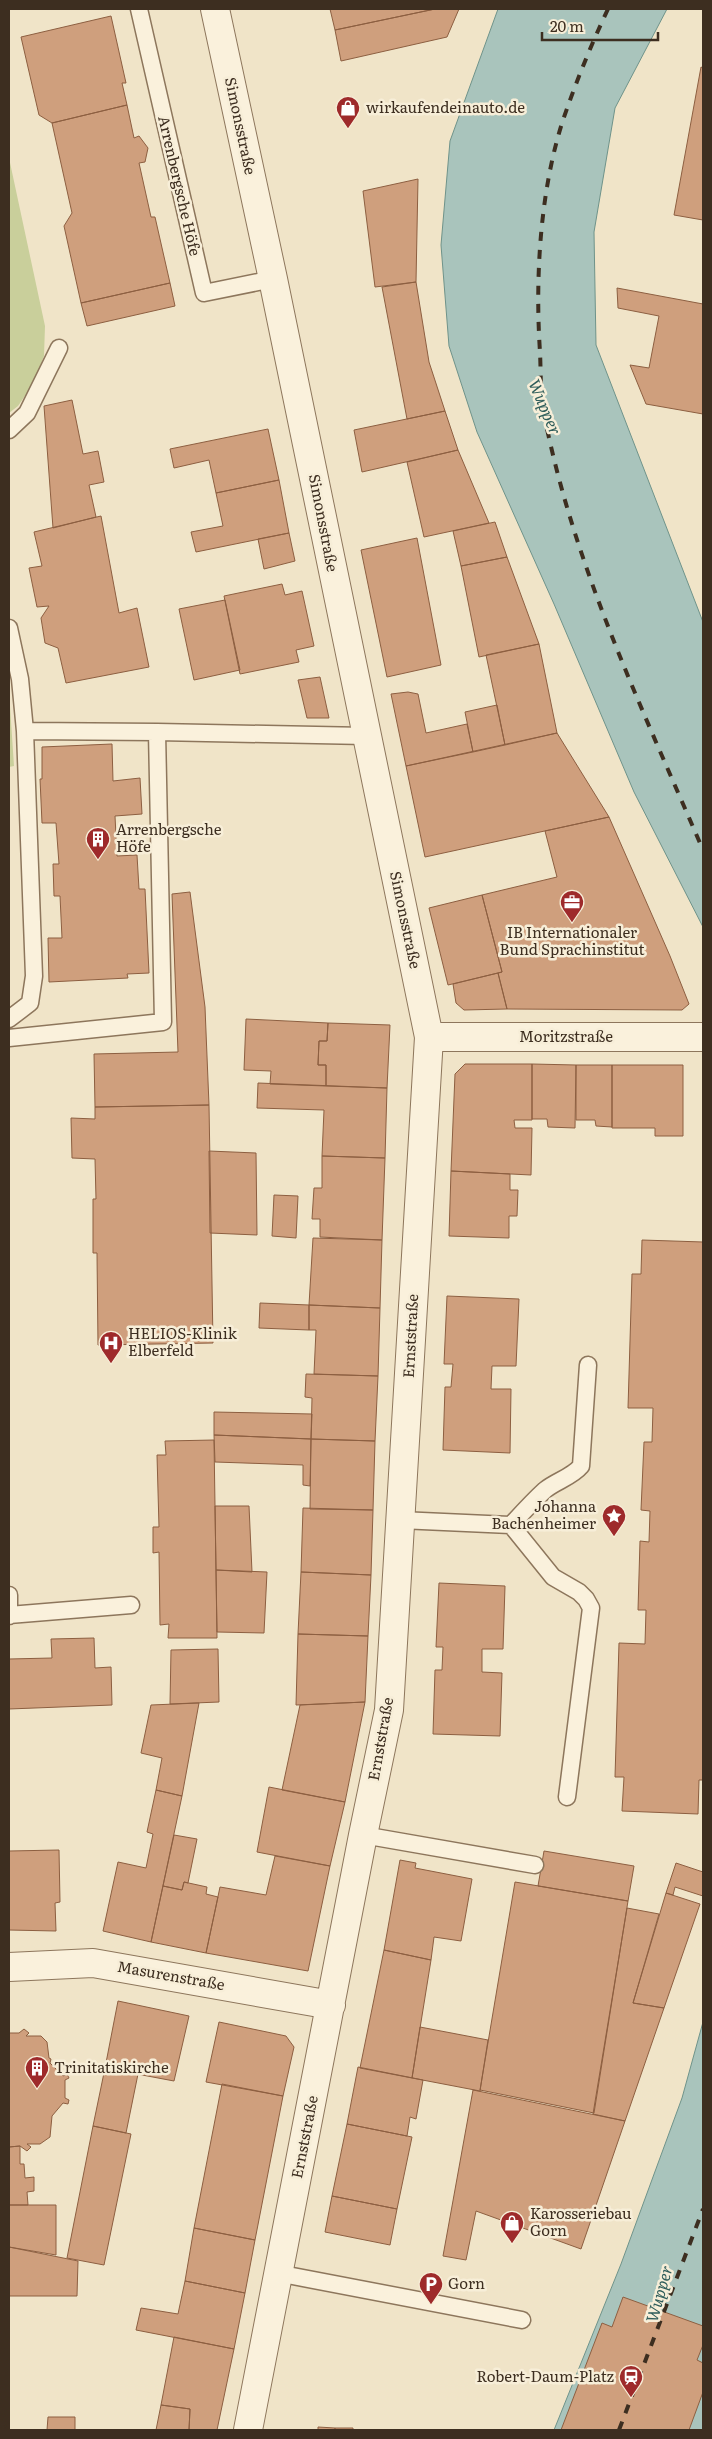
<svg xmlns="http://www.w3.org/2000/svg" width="712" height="2439" viewBox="0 0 712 2439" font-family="Literata,serif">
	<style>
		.green { fill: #c9cf9b }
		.water { fill: #a9c4bc; stroke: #6f938a }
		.building { fill: #cf9f7d; stroke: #8d5f41 }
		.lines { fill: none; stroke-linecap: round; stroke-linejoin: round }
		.service-casing { stroke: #8d765c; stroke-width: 19 }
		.minor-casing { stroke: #8d765c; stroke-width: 30 }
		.service { stroke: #faf1dc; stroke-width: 16 }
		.minor { stroke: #faf1dc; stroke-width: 28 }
		.rail { stroke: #3d2e20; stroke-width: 4; stroke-dasharray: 9 9; stroke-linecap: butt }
		.labels { text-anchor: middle; stroke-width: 5; stroke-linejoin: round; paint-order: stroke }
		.poi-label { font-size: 15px; fill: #3d2e20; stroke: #f7eed8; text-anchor: start }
		.street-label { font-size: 15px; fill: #3d2e20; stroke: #f7eed8 }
		.water-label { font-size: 16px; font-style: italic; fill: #2f5d5a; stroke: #f7eed8 }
	</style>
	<rect width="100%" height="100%" fill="#f0e4c8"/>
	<path class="green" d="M9,158L45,326L44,356L33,384L18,406L9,413Z
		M9,691L14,766L9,767Z"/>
	<path class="water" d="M498,9H667L615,108L594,232L596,345L703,622V927L634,792L554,604L477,432L449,346L441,245L450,141Z
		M703,2022V2430H554L621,2264L682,2098Z"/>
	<path class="building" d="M330,9H435L335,30Z
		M435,9H459L447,37L341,61L335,30Z
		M111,16L126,83H122L127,105L52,123L39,115L21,37Z
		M701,67L703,68V220L674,215Z
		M127,105L134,138L139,136L148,148L145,162L139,163L151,217H155L170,283L81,303L64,226L72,213L52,123Z
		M418,179L416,282L375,287L363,191Z
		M416,282L429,362L445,411L407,419L382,287Z
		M170,283L175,306L87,326L81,303Z
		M617,288L703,304V414L646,404L630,365L649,368L659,316L618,308Z
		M72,400L83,454L98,451L104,482L89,485L96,517L53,528L44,406Z
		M445,411L458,450L362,472L354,430Z
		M268,429L279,480L216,493L209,460L174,468L170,449Z
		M458,450L489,523L424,537L407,462Z
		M279,480L289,533L196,552L191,532L223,526L216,493Z
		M101,516L119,613L137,608L149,667L66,683L58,648L45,643L41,618L49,606L37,607L29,568L42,566L34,532Z
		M495,522L507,557L461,566L453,531Z
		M289,533L295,561L264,569L258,539Z
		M417,538L441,665L387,677L361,550Z
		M507,557L539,644L479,657L461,566Z
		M282,584L285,595L302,591L314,646L296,650L299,662L240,674L224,596Z
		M225,600L240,670L194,680L179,609Z
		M539,644L557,733L505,745L486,655Z
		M320,677L329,718H307L298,680Z
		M408,692L418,694L426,733L467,724L473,752L406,766L391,694Z
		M497,705L505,745L473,752L465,712Z
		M557,733L609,817L425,857L406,766Z
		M112,744L113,781L140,778L142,814L115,816L117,856L137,855L139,889H145L149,973L127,974L128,978L49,982L48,938H62L60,896H54L53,864H59L56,823H42L40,779H42V747Z
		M609,817L670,956L689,1004L682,1010L507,1009L498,973L502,972L482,895L557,877L545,831Z
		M190,892L205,1007L209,1105L95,1107L94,1054L178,1052L172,894Z
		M482,895L502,972L448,985L429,908Z
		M498,973L507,1009L464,1010L456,1003L453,984Z
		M246,1019L328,1023L327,1041H319L318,1065H326V1086L270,1084L271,1071L244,1070Z
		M328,1023L390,1025L387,1088L326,1086V1065H318L319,1041H327Z
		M465,1064H532V1120H514L515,1128H532L531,1175L451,1171L455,1074Z
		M532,1064L576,1065L575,1128L548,1127L547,1119H532Z
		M576,1065H612V1127L596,1126L595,1120H576Z
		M612,1065H683V1136H655V1128H612Z
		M258,1083L387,1088L385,1158L322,1156L324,1110L257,1108Z
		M209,1105L213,1343L98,1345L97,1253H93V1199H96L95,1159L72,1158L71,1118L95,1119V1107Z
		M209,1151L256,1153L257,1235L210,1233Z
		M322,1156L385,1158L382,1240L320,1237V1219H312L314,1188H322Z
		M451,1171L510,1174V1190H518L517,1216H509V1238L449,1236Z
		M274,1195L298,1196L296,1238L272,1236Z
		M313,1238L382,1240L380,1308L309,1305Z
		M642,1240L703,1242V1780H699L698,1814L622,1811L624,1777H615L619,1643L645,1644L646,1610H638L640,1541L649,1542L650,1511L641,1510L644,1442H652L653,1408H628L632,1274H641Z
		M447,1296L519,1299L516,1366H492L491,1389H511L510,1453L443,1450L445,1387H451L453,1364H444Z
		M260,1303L309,1305V1330L259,1328Z
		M309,1305L380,1308L378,1376L314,1374L316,1330H309Z
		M306,1374L378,1376L375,1441L311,1439L312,1398L305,1397Z
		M214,1412L312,1414L311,1439L214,1435Z
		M214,1435L311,1439L310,1486L303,1485V1465L215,1462Z
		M311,1439L375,1441L373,1510L310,1509Z
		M214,1440L217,1638H168L169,1624L160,1625L159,1552L153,1553V1527H159L157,1455H166L165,1441Z
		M215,1506H249L252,1572L216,1570Z
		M303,1508L373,1510L371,1575L301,1572Z
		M216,1570L267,1572L264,1633L217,1632Z
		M301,1572L371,1575L368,1636L298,1634Z
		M439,1583L505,1586L503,1649H482V1672L502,1673L500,1736L433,1734L435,1670H442L443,1647H436Z
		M298,1634L368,1636L365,1702L296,1705Z
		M94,1638L95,1668L111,1667L112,1705L9,1709V1659L52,1658L51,1639Z
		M218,1649L219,1702L170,1704L171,1650Z
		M365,1702L345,1802L282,1790L300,1705Z
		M199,1703L182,1796L156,1790L162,1758L141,1753L151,1705Z
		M269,1787L345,1802L330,1866L257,1852Z
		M156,1790L182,1796L151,1942L103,1931L118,1862L146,1868L153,1834L147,1832Z
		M174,1835L197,1839L188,1883L184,1882L182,1890L163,1886Z
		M59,1850L60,1902L55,1903L56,1931L9,1930V1851Z
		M544,1851L634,1866L628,1901L538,1886Z
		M275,1856L330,1866L308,1971L206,1953L220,1887L266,1895Z
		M400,1860L416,1863L415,1868L472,1879L461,1941L434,1937L431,1960L384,1950Z
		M676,1863L703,1872V1896L675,1887L673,1895L666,1893Z
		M184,1882L207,1887L206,1894L218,1897L206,1953L151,1942L163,1886L182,1890Z
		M515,1882L628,1901L594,2113L480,2090Z
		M666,1893L700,1904L664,2008L633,2003Z
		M627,1908L659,1914L633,2003L664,2008L625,2121L593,2114Z
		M384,1950L431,1960L412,2078L360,2068Z
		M118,2001L189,2016L174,2081L105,2068Z
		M219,2022L286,2036L294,2047L283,2096L206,2082Z
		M420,2027L488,2040L480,2091L412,2078Z
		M24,2029L29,2033L26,2036H41L47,2042L49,2058L51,2059L50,2063L63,2076L67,2074L69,2078L65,2080V2098L69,2100L68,2104L63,2103L52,2116L50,2137L40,2144H27L31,2147L27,2151L20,2146L9,2147V2033H19Z
		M358,2067L423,2080L416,2119L410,2117L407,2136L347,2124Z
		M105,2068L138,2074L126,2133L93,2126Z
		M222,2084L283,2096L255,2240L194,2228Z
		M473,2090L625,2121L581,2249L476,2211L466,2260L443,2256Z
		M347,2124L412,2137L397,2209L332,2196Z
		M93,2126L131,2134L104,2265L67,2258Z
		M20,2146V2164H24L25,2178L34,2177V2191L27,2192L28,2205H9V2147Z
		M332,2196L397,2209L390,2245L325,2232Z
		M9,2205H56V2255L9,2247Z
		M194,2228L255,2240L245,2293L185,2281Z
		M9,2247L78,2261L77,2296H9Z
		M185,2281L245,2293L234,2349L136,2330L141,2308L178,2314Z
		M623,2297L703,2326V2345L697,2360L703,2363V2392L689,2430H561L602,2323L612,2327Z
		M174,2337L234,2349L217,2430H189L190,2409L161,2405Z
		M161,2405L190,2409L189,2430H156Z
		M48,2417H75V2430H47Z
		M318,2427L335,2428V2430H318Z
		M335,2428H353V2430H335Z"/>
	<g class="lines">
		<g class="service-casing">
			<path id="service" d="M139,9L204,293L273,279
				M9,430L27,413L59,348
				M9,628L20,679L25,731L34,976L30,1003L9,1019
				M25,731L157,732
				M9,1038L163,1022L157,732L366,736
				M400,1520L511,1525L553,1577L579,1592L586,1599L591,1608L567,1797
				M511,1525C522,1513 533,1501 545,1490C556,1481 572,1477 581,1466L588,1365
				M9,1595V1616
				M9,1615L131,1605
				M363,1835L535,1865
				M277,2273L522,2320"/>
		</g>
		<g class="minor-casing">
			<path id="minor" d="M215,9L273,279L429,1037L389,1710L363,1835L248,2430
				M429,1037H703
				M9,1967L93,1963L331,2005"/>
		</g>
		<use href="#service" class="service"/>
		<use href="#minor" class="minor"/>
		<path class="rail" d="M608,9C591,45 576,82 563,120C540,191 535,278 540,352C541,372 540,394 544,414C574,567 642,708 703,850
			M619,2430L703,2209"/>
	</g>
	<defs>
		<g id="shop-pin" transform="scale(1.25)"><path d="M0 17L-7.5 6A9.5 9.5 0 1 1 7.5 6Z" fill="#9e2a2b" stroke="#f7eed8"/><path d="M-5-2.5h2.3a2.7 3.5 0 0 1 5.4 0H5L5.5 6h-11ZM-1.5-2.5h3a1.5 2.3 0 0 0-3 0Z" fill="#fff"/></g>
		<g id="building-pin" transform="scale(1.25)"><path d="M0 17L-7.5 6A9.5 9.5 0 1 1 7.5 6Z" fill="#9e2a2b" stroke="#f7eed8"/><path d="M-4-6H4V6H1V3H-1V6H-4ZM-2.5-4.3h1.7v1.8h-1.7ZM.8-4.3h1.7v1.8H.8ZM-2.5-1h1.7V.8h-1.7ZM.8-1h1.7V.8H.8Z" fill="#fff"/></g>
		<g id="office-pin" transform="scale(1.25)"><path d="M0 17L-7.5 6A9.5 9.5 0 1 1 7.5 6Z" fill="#9e2a2b" stroke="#f7eed8"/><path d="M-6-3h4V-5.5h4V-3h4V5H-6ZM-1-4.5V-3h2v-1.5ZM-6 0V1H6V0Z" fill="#fff"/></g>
		<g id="hospital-pin" transform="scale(1.25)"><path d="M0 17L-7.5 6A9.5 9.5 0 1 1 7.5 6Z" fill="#9e2a2b" stroke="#f7eed8"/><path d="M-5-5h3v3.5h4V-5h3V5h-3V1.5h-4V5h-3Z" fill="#fff"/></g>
		<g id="sight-pin" transform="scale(1.25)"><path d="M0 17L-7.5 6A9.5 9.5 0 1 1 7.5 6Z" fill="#9e2a2b" stroke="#f7eed8"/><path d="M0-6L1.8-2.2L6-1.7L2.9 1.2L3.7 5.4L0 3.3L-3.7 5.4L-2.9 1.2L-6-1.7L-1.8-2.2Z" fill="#fff"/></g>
		<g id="parking-pin" transform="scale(1.25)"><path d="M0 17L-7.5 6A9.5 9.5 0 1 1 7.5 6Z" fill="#9e2a2b" stroke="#f7eed8"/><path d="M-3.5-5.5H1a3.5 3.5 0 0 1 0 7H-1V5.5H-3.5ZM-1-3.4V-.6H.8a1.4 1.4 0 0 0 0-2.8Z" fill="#fff"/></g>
		<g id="station-pin" transform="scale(1.25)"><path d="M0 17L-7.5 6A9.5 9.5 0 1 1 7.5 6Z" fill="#9e2a2b" stroke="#f7eed8"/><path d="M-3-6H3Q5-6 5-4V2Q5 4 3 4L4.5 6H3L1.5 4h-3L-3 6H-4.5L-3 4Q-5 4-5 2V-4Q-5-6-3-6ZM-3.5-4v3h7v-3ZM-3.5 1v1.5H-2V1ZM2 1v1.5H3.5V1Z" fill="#fff"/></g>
	</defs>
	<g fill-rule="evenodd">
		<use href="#shop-pin" x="348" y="108"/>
		<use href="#building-pin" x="98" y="839"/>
		<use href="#office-pin" x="572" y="902"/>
		<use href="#hospital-pin" x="111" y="1343"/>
		<use href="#sight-pin" x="614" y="1516"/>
		<use href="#building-pin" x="37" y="2068"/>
		<use href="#shop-pin" x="512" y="2223"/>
		<use href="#parking-pin" x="431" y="2284"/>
		<use href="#station-pin" x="631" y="2377"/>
	</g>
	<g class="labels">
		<g class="poi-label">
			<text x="366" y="113">wirkaufendeinauto.de</text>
			<text x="116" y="835">Arrenbergsche<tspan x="116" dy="17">Höfe</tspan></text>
			<text x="572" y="938" text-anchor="middle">IB Internationaler<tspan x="572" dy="17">Bund Sprachinstitut</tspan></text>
			<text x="128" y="1339">HELIOS-Klinik<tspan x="128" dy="17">Elberfeld</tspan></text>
			<text x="596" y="1512" text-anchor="end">Johanna<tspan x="596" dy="17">Bachenheimer</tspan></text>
			<text x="54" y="2073">Trinitatiskirche</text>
			<text x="530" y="2219">Karosseriebau<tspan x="530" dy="17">Gorn</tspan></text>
			<text x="448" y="2289">Gorn</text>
			<text x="614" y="2382" text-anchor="end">Robert-Daum-Platz</text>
		</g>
		<g class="street-label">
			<text transform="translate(240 126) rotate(78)" y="5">Simonsstraße</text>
			<text transform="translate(179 186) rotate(77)" y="5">Arrenbergsche Höfe</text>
			<text transform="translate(323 523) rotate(79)" y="5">Simonsstraße</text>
			<text transform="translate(405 920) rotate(78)" y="5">Simonsstraße</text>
			<text x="566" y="1042">Moritzstraße</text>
			<text transform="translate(411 1336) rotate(-87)" y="5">Ernststraße</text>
			<text transform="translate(381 1739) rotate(-80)" y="5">Ernststraße</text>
			<text transform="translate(171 1976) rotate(10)" y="5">Masurenstraße</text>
			<text transform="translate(305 2137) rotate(-79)" y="5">Ernststraße</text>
		</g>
		<g class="water-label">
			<text transform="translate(545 407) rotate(67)" y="6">Wupper</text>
			<text transform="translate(659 2294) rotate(-74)" y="6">Wupper</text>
		</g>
	</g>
	<rect width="712" height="2439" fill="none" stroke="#3d2e20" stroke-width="20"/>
	<path d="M542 32v8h116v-8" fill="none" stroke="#3d2e20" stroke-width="2.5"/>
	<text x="550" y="32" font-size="15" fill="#3d2e20" stroke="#f7eed8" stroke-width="4" paint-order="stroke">20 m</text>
</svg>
